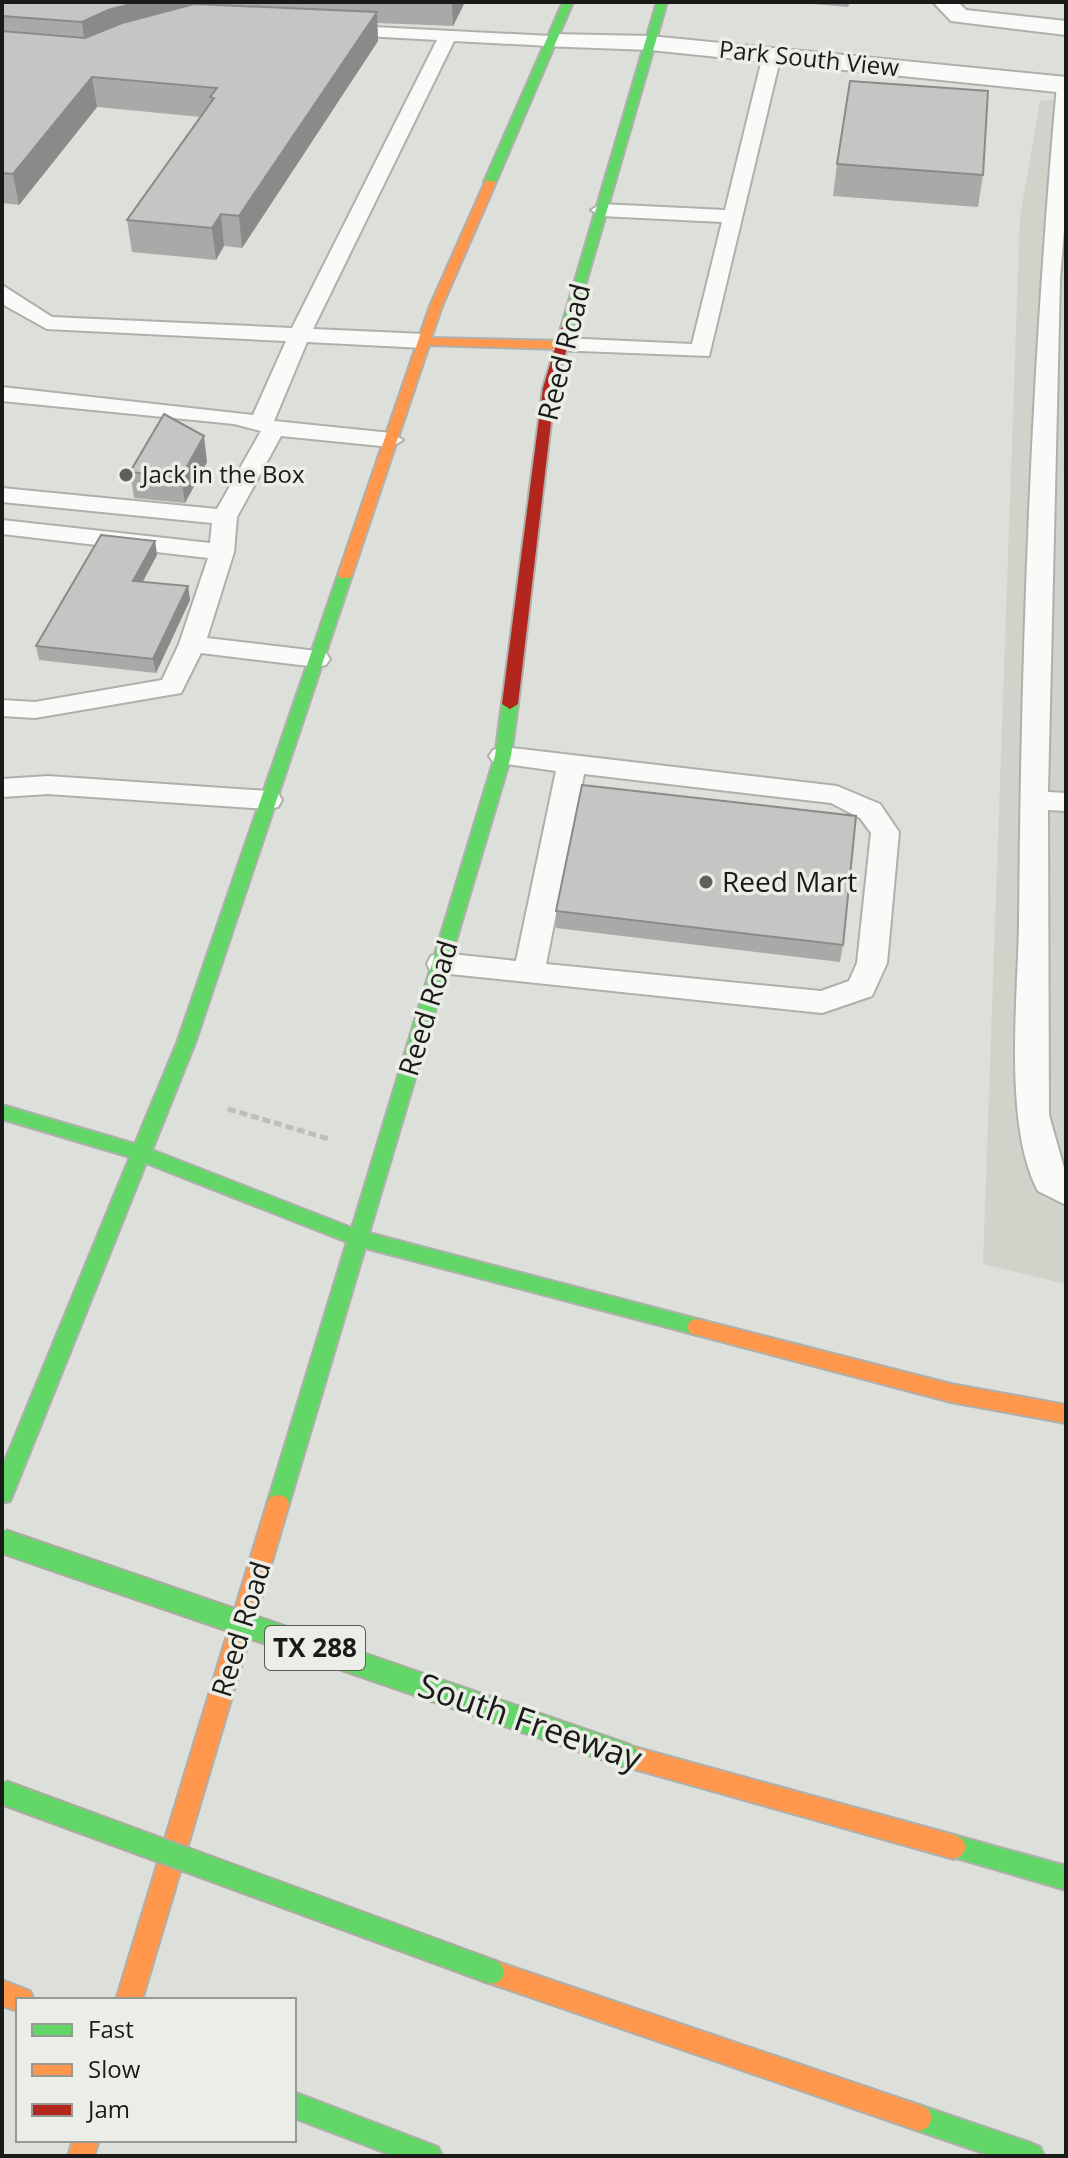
<svg xmlns="http://www.w3.org/2000/svg" width="1068" height="2158" viewBox="0 0 1068 2158" font-family="'Open Sans',sans-serif">
	<style>
		.built { fill: #cfd3c9 }
		.lines { fill: none; stroke-linecap: round; stroke-linejoin: round }
		.lane-casing { stroke: #afb0ac; stroke-width: 4 }
		.street-casing { stroke: #afb0ac; stroke-width: 4 }
		.fast-casing { stroke: #afb0ac; stroke-width: 4 }
		.slow-casing { stroke: #afb0ac; stroke-width: 4 }
		.jam-casing { stroke: #afb0ac; stroke-width: 4 }
		.path { stroke: #bebebc; stroke-width: 5; stroke-dasharray: 8 4; stroke-linecap: butt }
		.lane { fill: #fafaf9; fill-rule: evenodd }
		.street { fill: #fafaf9; fill-rule: evenodd }
		.fast { fill: #63d668; fill-rule: evenodd }
		.slow { fill: #ff974d; fill-rule: evenodd }
		.jam { fill: #b3261e; fill-rule: evenodd }
		.fast-bridge-casing { stroke: #a9ac9f; stroke-width: 27; stroke-linecap: butt }
		.fast-bridge { stroke: #63d668; stroke-width: 23 }
		.wall { fill: #a9aaa8 }
		.shaded-wall { fill: #8a8b88 }
		.building { fill: #c5c6c3; stroke: #8a8b88; stroke-width: 2 }
		.poi-dot { fill: #5e605c; stroke: #ebeee6; stroke-width: 3 }
		.labels { text-anchor: middle; stroke-width: 7; stroke-linejoin: round; paint-order: stroke }
		.far-street-label { font-size: 24px; fill: #1a1b18; stroke: #ebeee6 }
		.far-poi-label { font-size: 24px; fill: #1a1b18; stroke: #ebeee6; text-anchor: start }
		.shield { fill: #ebeee6; stroke: #595a56; stroke-width: 2 }
		.shield-label { font-size: 26px; font-weight: bold; fill: #1a1b18 }
		.street-label { font-size: 28px; fill: #1a1b18; stroke: #ebeee6 }
		.poi-label { font-size: 28px; fill: #1a1b18; stroke: #ebeee6; text-anchor: start }
		.near-street-label { font-size: 34px; fill: #1a1b18; stroke: #ebeee6 }
	</style>
	<rect width="100%" height="100%" fill="#dddfda"/>
	<path class="built" d="M1066,99V1284L983,1264L1020,217L1040,101Z"/>
	<g class="lines">
		<g class="lane-casing">
			<path id="lane" d="M335,25L551,36L560,41L551,46L454,41L313,329L424,334L435,341L424,348L307,342L274,421L391,433L403,440L391,447L281,436L237,517L234,552L207,638L317,651L326,653L330,659L326,665L317,667L201,653L181,693L35,718L2,716V700L35,702L162,680L179,644L208,558L2,534V520L210,543L212,523L2,502V488L217,509L261,431L234,424L2,401V387L253,415L286,341L47,329L2,304V285L52,317L292,328L437,40L329,34V26Z
				M772,50L781,55L709,356L554,350L551,345L554,340L562,338L692,344L722,222L601,216L591,210L601,204L725,210L763,55Z
				M1066,80V206L1060,279L1048,792L1066,793V811L1048,810L1049,1115L1066,1175V1205L1038,1191C1003,1125 1018,998 1019,923C1021,643 1032,363 1057,85Z
				M503,747L837,786L880,804L899,832L887,963L872,996L822,1013L431,972L427,964L431,956L442,953L516,961L556,771L493,762L489,756L493,750ZM584,774L831,803L860,818L871,833L857,963L849,981L821,991L546,964Z
				M48,776L268,791L278,793L282,800L278,807L268,809L48,794L2,797V779Z"/>
		</g>
		<g class="street-casing">
			<path id="street" d="M933,2H958L966,10L1066,21V35L951,21Z
				M551,34L650,36L1066,77V93L650,50L542,46L539,41Z"/>
		</g>
		<g class="fast-casing">
			<path id="fast" d="M563,2H573L496,182L486,184L484,182Z
				M657,2H667L573,328L563,331L561,328Z
				M345,571L352,575L195,1043L152,1150L352,1228L495,756L502,704L510,699L515,701L518,704L511,756L369,1233L697,1319L704,1321L707,1327L704,1333L697,1335L365,1248L289,1504L286,1511L278,1513L270,1511L267,1504L347,1242L146,1163L13,1494L10,1501L2,1503V1468L130,1157L2,1119V1105L135,1144L177,1043L338,575Z
				M954,1835L1066,1866V1890L946,1855L942,1847L946,1839Z
				M294,2092L438,2147L442,2156H394L294,2118Z
				M919,2105L1031,2143L1040,2147L1044,2156H992L919,2131L910,2127L906,2118L910,2109Z"/>
		</g>
		<g class="slow-casing">
			<path id="slow" d="M486,180L496,182L442,306L431,338L562,341L568,345L562,349L429,345L352,575L350,578H340L338,575L430,306Z
				M697,1319L951,1384L1066,1405V1423L951,1402L697,1335L690,1333L687,1327L690,1321Z
				M278,1495L286,1497L289,1504L142,2000H116L267,1504L270,1497Z
				M627,1745L954,1835L962,1839L966,1847L962,1855L954,1859L627,1767L619,1764L615,1756L619,1748Z
				M492,1960L919,2105L928,2109L932,2118L928,2127L919,2131L492,1984L483,1981L480,1972L483,1963Z
				M2,1980L30,1991L34,2000H18V2011L2,2006Z
				M73,2140H99L94,2156H68Z"/>
		</g>
		<g class="jam-casing">
			<path id="jam" d="M567,324L573,328L555,388L518,704L510,709L502,704L543,388L561,328Z"/>
		</g>
		<path class="path" d="M228,1109L329,1139"/>
		<use href="#lane" class="lane"/>
		<use href="#street" class="street"/>
		<use href="#fast" class="fast"/>
		<use href="#slow" class="slow"/>
		<use href="#jam" class="jam"/>
		<g class="fast-bridge-casing">
			<path id="fast-bridge" d="M2,1541L627,1756
				M2,1792L492,1972"/>
		</g>
		<use href="#fast-bridge" class="fast-bridge"/>
	</g>
	<path class="wall" d="M2,2H465L453,26L377,23L378,41L242,248L224,246L216,260L132,252L127,220L201,117L97,107L19,205L2,203Z
		M789,2H850L848,7Z
		M837,164L983,175L978,207L833,196Z
		M207,462L185,503L134,498L130,472Z
		M155,541L157,555L143,582L188,586L190,600L156,673L39,660L36,646Z
		M556,911L843,945L840,962L556,928Z"/>
	<path class="shaded-wall" d="M139,2H195L197,17L86,51L82,22L108,10Z
		M452,2H465L453,26Z
		M377,12L378,41L242,248L239,216Z
		M92,77L97,107L19,205L13,174Z
		M221,214L224,246L216,260L212,228Z
		M204,436L207,462L185,503L181,477Z
		M155,541L157,555L135,595L133,581Z
		M188,586L190,600L156,673L153,659Z"/>
	<path class="building" d="M2,2H139L108,10L82,22L2,16Z
		M194,4L377,12L239,216L221,214L212,228L127,220L214,98L210,97L217,88L92,77L13,174L2,173V31L85,38L122,23Z
		M850,81L988,91L983,175L837,164Z
		M164,414L204,436L181,477L130,472Z
		M101,535L155,541L133,581L188,586L153,659L36,646Z
		M582,785L856,816L843,945L556,911Z"/>
	<g class="poi-dot">
		<circle cx="126" cy="475" r="8"/>
		<circle cx="706" cy="882" r="8"/>
	</g>
	<g class="labels">
		<g class="far-street-label">
			<text transform="translate(809 59) rotate(6)" y="8">Park South View</text>
		</g>
		<g class="far-poi-label">
			<text x="142" y="483">Jack in the Box</text>
		</g>
		<rect class="shield" x="265" y="1626" width="100" height="44" rx="6"/>
		<g class="shield-label">
			<text x="315" y="1657">TX 288</text>
		</g>
		<g class="street-label">
			<text transform="translate(564 352) rotate(-76)" y="10">Reed Road</text>
			<text transform="translate(428 1008) rotate(-73)" y="10">Reed Road</text>
			<text transform="translate(241 1629) rotate(-73)" y="10">Reed Road</text>
		</g>
		<g class="poi-label">
			<text x="722" y="892">Reed Mart</text>
		</g>
		<g class="near-street-label">
			<text transform="translate(530 1722) rotate(19)" y="12">South Freeway</text>
		</g>
	</g>
	<rect width="1068" height="2158" fill="none" stroke="#1a1b18" stroke-width="8"/>
	<rect x="16" y="1998" width="280" height="144" fill="#ebeee6" stroke="#979a94" stroke-width="2"/>
	<rect x="32" y="2024" width="40" height="12" fill="#63d668" stroke="#979a94" stroke-width="2"/>
	<text x="88" y="2038" font-size="24" fill="#1a1b18">Fast</text>
	<rect x="32" y="2064" width="40" height="12" fill="#ff974d" stroke="#979a94" stroke-width="2"/>
	<text x="88" y="2078" font-size="24" fill="#1a1b18">Slow</text>
	<rect x="32" y="2104" width="40" height="12" fill="#b3261e" stroke="#979a94" stroke-width="2"/>
	<text x="88" y="2118" font-size="24" fill="#1a1b18">Jam</text>
</svg>
